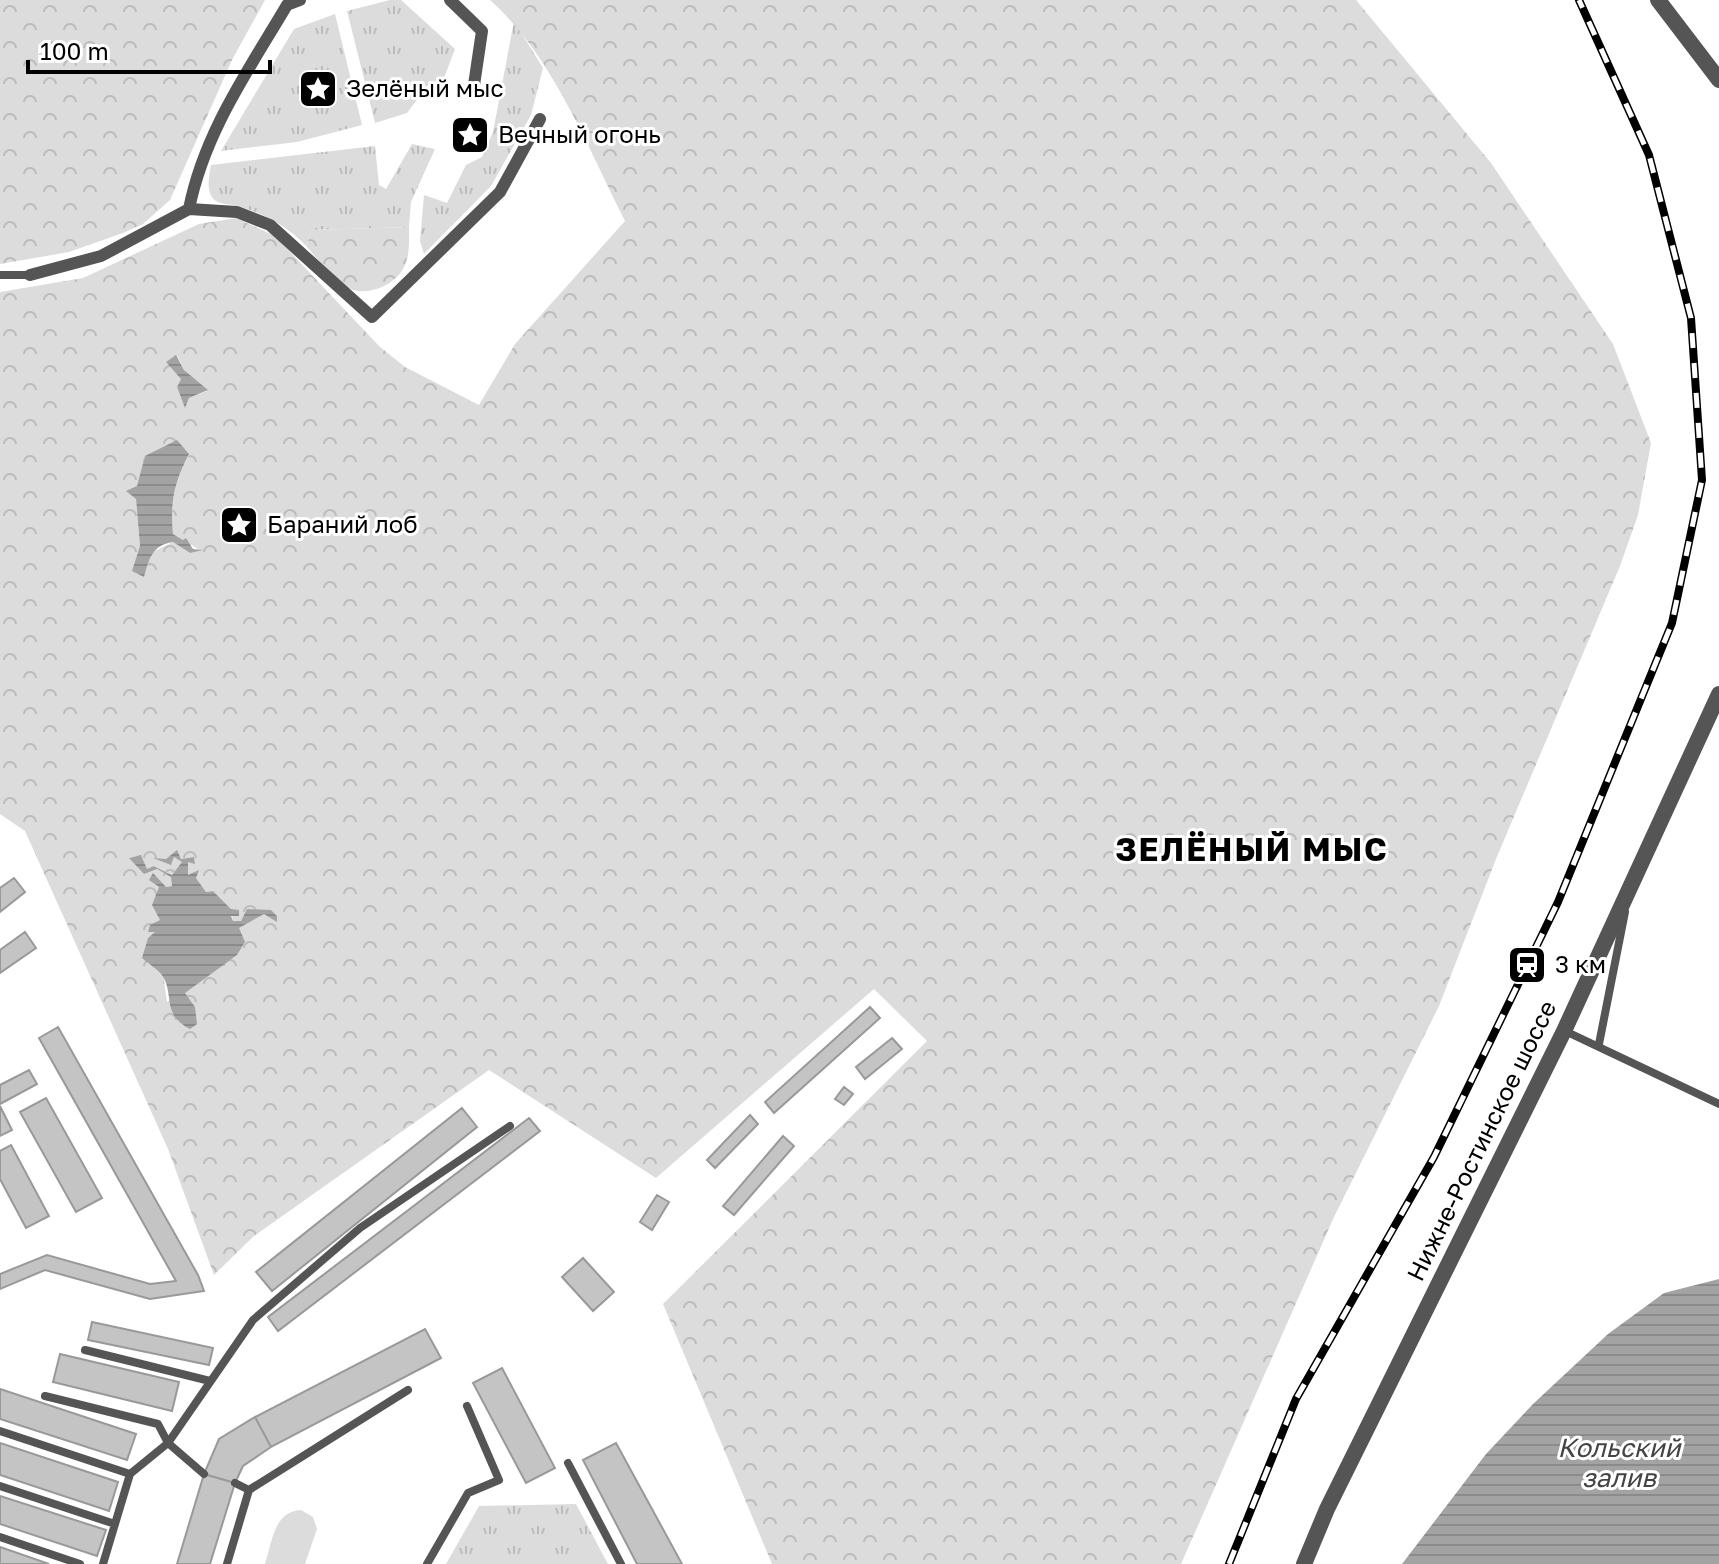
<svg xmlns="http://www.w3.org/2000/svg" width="1719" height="1564" viewBox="0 0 1719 1564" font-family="'Golos Text',sans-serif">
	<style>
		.grass { fill: url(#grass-tufts) }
		.forest { fill: url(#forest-crowns); fill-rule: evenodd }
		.garden { fill: #dcdcdc }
		.water { fill: url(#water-rules) }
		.building { fill: #c4c4c4; stroke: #999; stroke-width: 2 }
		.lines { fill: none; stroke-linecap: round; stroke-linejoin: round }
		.service { stroke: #555; stroke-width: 8 }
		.pedestrian { stroke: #555; stroke-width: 12 }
		.tertiary { stroke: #555; stroke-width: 16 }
		.rail-casing { stroke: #000; stroke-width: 8 }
		.rail { stroke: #fff; stroke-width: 5; stroke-dasharray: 15; stroke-linecap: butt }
		.labels { text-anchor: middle; stroke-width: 6; stroke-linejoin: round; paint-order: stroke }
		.poi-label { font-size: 24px; fill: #000; stroke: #fff; text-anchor: start }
		.street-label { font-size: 24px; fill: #000; stroke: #fff }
		.water-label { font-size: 26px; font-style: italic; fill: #444; stroke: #fff }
		.district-label { font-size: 32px; font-weight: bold; letter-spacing: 2px; fill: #000; stroke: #fff }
	</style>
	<defs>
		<pattern id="grass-tufts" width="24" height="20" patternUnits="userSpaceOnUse" patternTransform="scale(2)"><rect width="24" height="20" fill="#dcdcdc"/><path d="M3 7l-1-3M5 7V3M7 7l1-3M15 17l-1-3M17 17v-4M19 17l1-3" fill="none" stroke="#bbb"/></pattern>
		<pattern id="forest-crowns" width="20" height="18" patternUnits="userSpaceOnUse" patternTransform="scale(2)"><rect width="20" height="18" fill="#dcdcdc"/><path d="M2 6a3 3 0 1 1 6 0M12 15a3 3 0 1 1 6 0" fill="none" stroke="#bbb"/></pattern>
		<pattern id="water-rules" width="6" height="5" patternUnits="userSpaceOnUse" patternTransform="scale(2)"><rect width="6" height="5" fill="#a3a3a3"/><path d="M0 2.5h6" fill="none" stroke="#8b8b8b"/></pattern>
	</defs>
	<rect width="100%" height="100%" fill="#fff"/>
	<path class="grass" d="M390,0H401L455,49L441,86L429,84L407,113L375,123L347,11Z
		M335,14L362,125L297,142L221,151L294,29Z
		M514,21L543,68L531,115L491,186L424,254L420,241L424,195L447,203L466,165L482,157L493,132Z
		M412,144L435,149L411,202L409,227L312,230L306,246C288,227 267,215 241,207C234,204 222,205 216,201C205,194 209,175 211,165L375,146L379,185L386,189Z
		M576,1504L608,1564H446L479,1506Z"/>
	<path class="forest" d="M0,0H265L232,60L170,200L143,224L123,233L69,252L0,264Z
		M490,0H1356L1491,163L1613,344L1651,443L1638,515L1620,566L1496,859L1439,1006L1334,1217L1181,1564H772L663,1304L927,1041L874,989L656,1178L489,1070L254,1236L214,1275L168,1149L25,831L0,814V292L83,278L199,224L236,218L275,236L379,346L405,367L479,405L515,344L625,221C588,148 552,55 490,0ZM177,355L184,370L207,391L189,398L185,407L177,387L181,379ZM189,455C174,483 170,502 173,534L200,550L190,553L173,542L151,553L140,546L136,499L145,456ZM177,851L181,859L194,857L188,861V876L196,878L206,892L213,891L231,909L233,921L241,922L271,910L239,927L237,955L167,1002L157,931L160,921L159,887L150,880L166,887L176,885L171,876L157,869L144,873L130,858L141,855L147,870L155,866L172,875L183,862L174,857L171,865L157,859H166Z
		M409,227C409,240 410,253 405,265C396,286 366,298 346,287C331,278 318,259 306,246L312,230Z"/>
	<path class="garden" d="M301,1510L313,1517L317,1529L305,1564H265C272,1542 274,1511 301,1510Z"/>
	<path class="water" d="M176,355L184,370L208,390L189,398L185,408L177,387L181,379L166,362Z
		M177,440L189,454C174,483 170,502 173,534L183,540L186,538L193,549L203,550L190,553L173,542C152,545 149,559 144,577L132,571L140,546L136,499L126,491L137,486L145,456Z
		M177,850L181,859L194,857L195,864L188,862V875L199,870L196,878L206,892L213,891L231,909L239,910V916H231L233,921H241L247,909L271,910L277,916V922L264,914L239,928L245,942L237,955L185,993L195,1007L197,1024L190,1029C161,1014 175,995 162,975C157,969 148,963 142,958L148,938L155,932H148L150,925L160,920L152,905L159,887L149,880L153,873L166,887L172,886L171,877L157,869L144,874L129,858L141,855L147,869L154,866L172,875L182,862L174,857L171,865L153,858L166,859Z
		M1719,1279V1564H1402L1486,1454L1533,1404L1608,1334L1664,1293Z"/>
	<path class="building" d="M14,878L25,892L0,912V888Z
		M25,932L36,948L0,973V950Z
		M870,1007L880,1018L774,1113L765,1102Z
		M58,1027L198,1275L204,1291L150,1299L45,1270L0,1289V1274L47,1255L150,1284L176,1281L39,1038Z
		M892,1038L902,1049L865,1079L856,1067Z
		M29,1070L37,1084L0,1104V1085Z
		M844,1087L853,1094L844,1105L835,1099Z
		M46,1098L102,1198L76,1212L20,1112Z
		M0,1106L12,1130L0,1136Z
		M462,1108L477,1127L272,1291L256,1272Z
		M750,1115L758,1124L715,1168L707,1160Z
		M529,1118L540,1131L278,1331L268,1317Z
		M783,1136L794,1146L734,1215L723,1206Z
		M11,1145L49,1216L26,1228L0,1179V1151Z
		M657,1195L669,1202L652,1230L640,1222Z
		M583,1258L614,1292L593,1311L562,1277Z
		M92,1322L213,1348L209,1365L88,1340Z
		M425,1329L441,1358L271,1447L255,1417Z
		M60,1354L179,1382L172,1411L53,1382Z
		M502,1368L555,1468L526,1483L473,1383Z
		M0,1389L136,1434L127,1460L0,1419Z
		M255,1417L271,1447L243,1466L235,1483L204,1474L219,1439Z
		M0,1443L118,1482L109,1511L0,1475Z
		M616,1443L682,1564H637L583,1460Z
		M204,1474L235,1483L210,1564H177Z
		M0,1496L106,1530L97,1556L0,1524Z
		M0,1547L49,1564H0Z"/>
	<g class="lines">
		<path class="service" d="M0,275H30
			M1565,1031L1719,1104
			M1599,1044L1625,912
			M85,1350L210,1381
			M45,1396L158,1424L168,1443L253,1320L360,1228L510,1126
			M0,1431L130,1474
			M568,1463L621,1564
			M0,1486L115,1524
			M249,1490L408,1390
			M0,1537L80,1564
			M103,1564L130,1474L168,1443L204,1474
			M227,1564L249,1490L235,1483
			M427,1564L468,1493L499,1480L467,1406"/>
		<path class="pedestrian" d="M450,0L482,31L474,85
			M189,209L237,212L270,225L372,317L500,192L540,119
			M30,275L101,256L189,209C204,133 248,71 287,5L300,0"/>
		<path class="tertiary" d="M1658,0L1719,80
			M1304,1564L1327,1509L1564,1031L1719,694"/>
		<g class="rail-casing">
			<path id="rail" d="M1229,1564L1296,1399L1434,1157L1558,902L1672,623L1702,480L1691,318L1649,155L1579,0"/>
		</g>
		<use href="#rail" class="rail"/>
	</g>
	<defs>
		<g id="sight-square" transform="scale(2)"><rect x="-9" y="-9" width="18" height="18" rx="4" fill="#000" stroke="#fff"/><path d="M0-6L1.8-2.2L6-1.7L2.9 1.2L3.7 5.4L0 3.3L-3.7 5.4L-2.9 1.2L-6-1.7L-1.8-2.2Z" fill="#fff"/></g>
		<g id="station-square" transform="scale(2)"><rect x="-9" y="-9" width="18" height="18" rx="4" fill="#000" stroke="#fff"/><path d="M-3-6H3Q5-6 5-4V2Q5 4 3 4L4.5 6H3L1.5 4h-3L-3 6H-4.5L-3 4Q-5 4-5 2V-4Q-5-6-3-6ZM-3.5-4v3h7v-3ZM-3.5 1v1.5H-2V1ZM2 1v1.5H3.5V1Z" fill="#fff"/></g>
	</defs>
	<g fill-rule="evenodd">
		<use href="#sight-square" x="318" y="89"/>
		<use href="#sight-square" x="470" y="135"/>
		<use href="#sight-square" x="239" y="525"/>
		<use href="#station-square" x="1527" y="965"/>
	</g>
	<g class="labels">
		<g class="poi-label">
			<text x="346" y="97">Зелёный мыс</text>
			<text x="498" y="143">Вечный огонь</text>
			<text x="267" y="533">Бараний лоб</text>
			<text x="1555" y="973">3 км</text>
		</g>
		<g class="street-label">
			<text transform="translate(1482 1141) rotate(-64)" y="8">Нижне-Ростинское шоссе</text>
		</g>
		<g class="water-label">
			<text x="1619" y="1457">Кольский<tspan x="1619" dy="30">залив</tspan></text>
		</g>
		<g class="district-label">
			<text x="1252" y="861">ЗЕЛЁНЫЙ МЫС</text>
		</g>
	</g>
	<path d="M28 60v12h242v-12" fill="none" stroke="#000000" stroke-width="4"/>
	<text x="40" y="60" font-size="24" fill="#000000" stroke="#ffffff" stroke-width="6" paint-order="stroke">100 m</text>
</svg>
